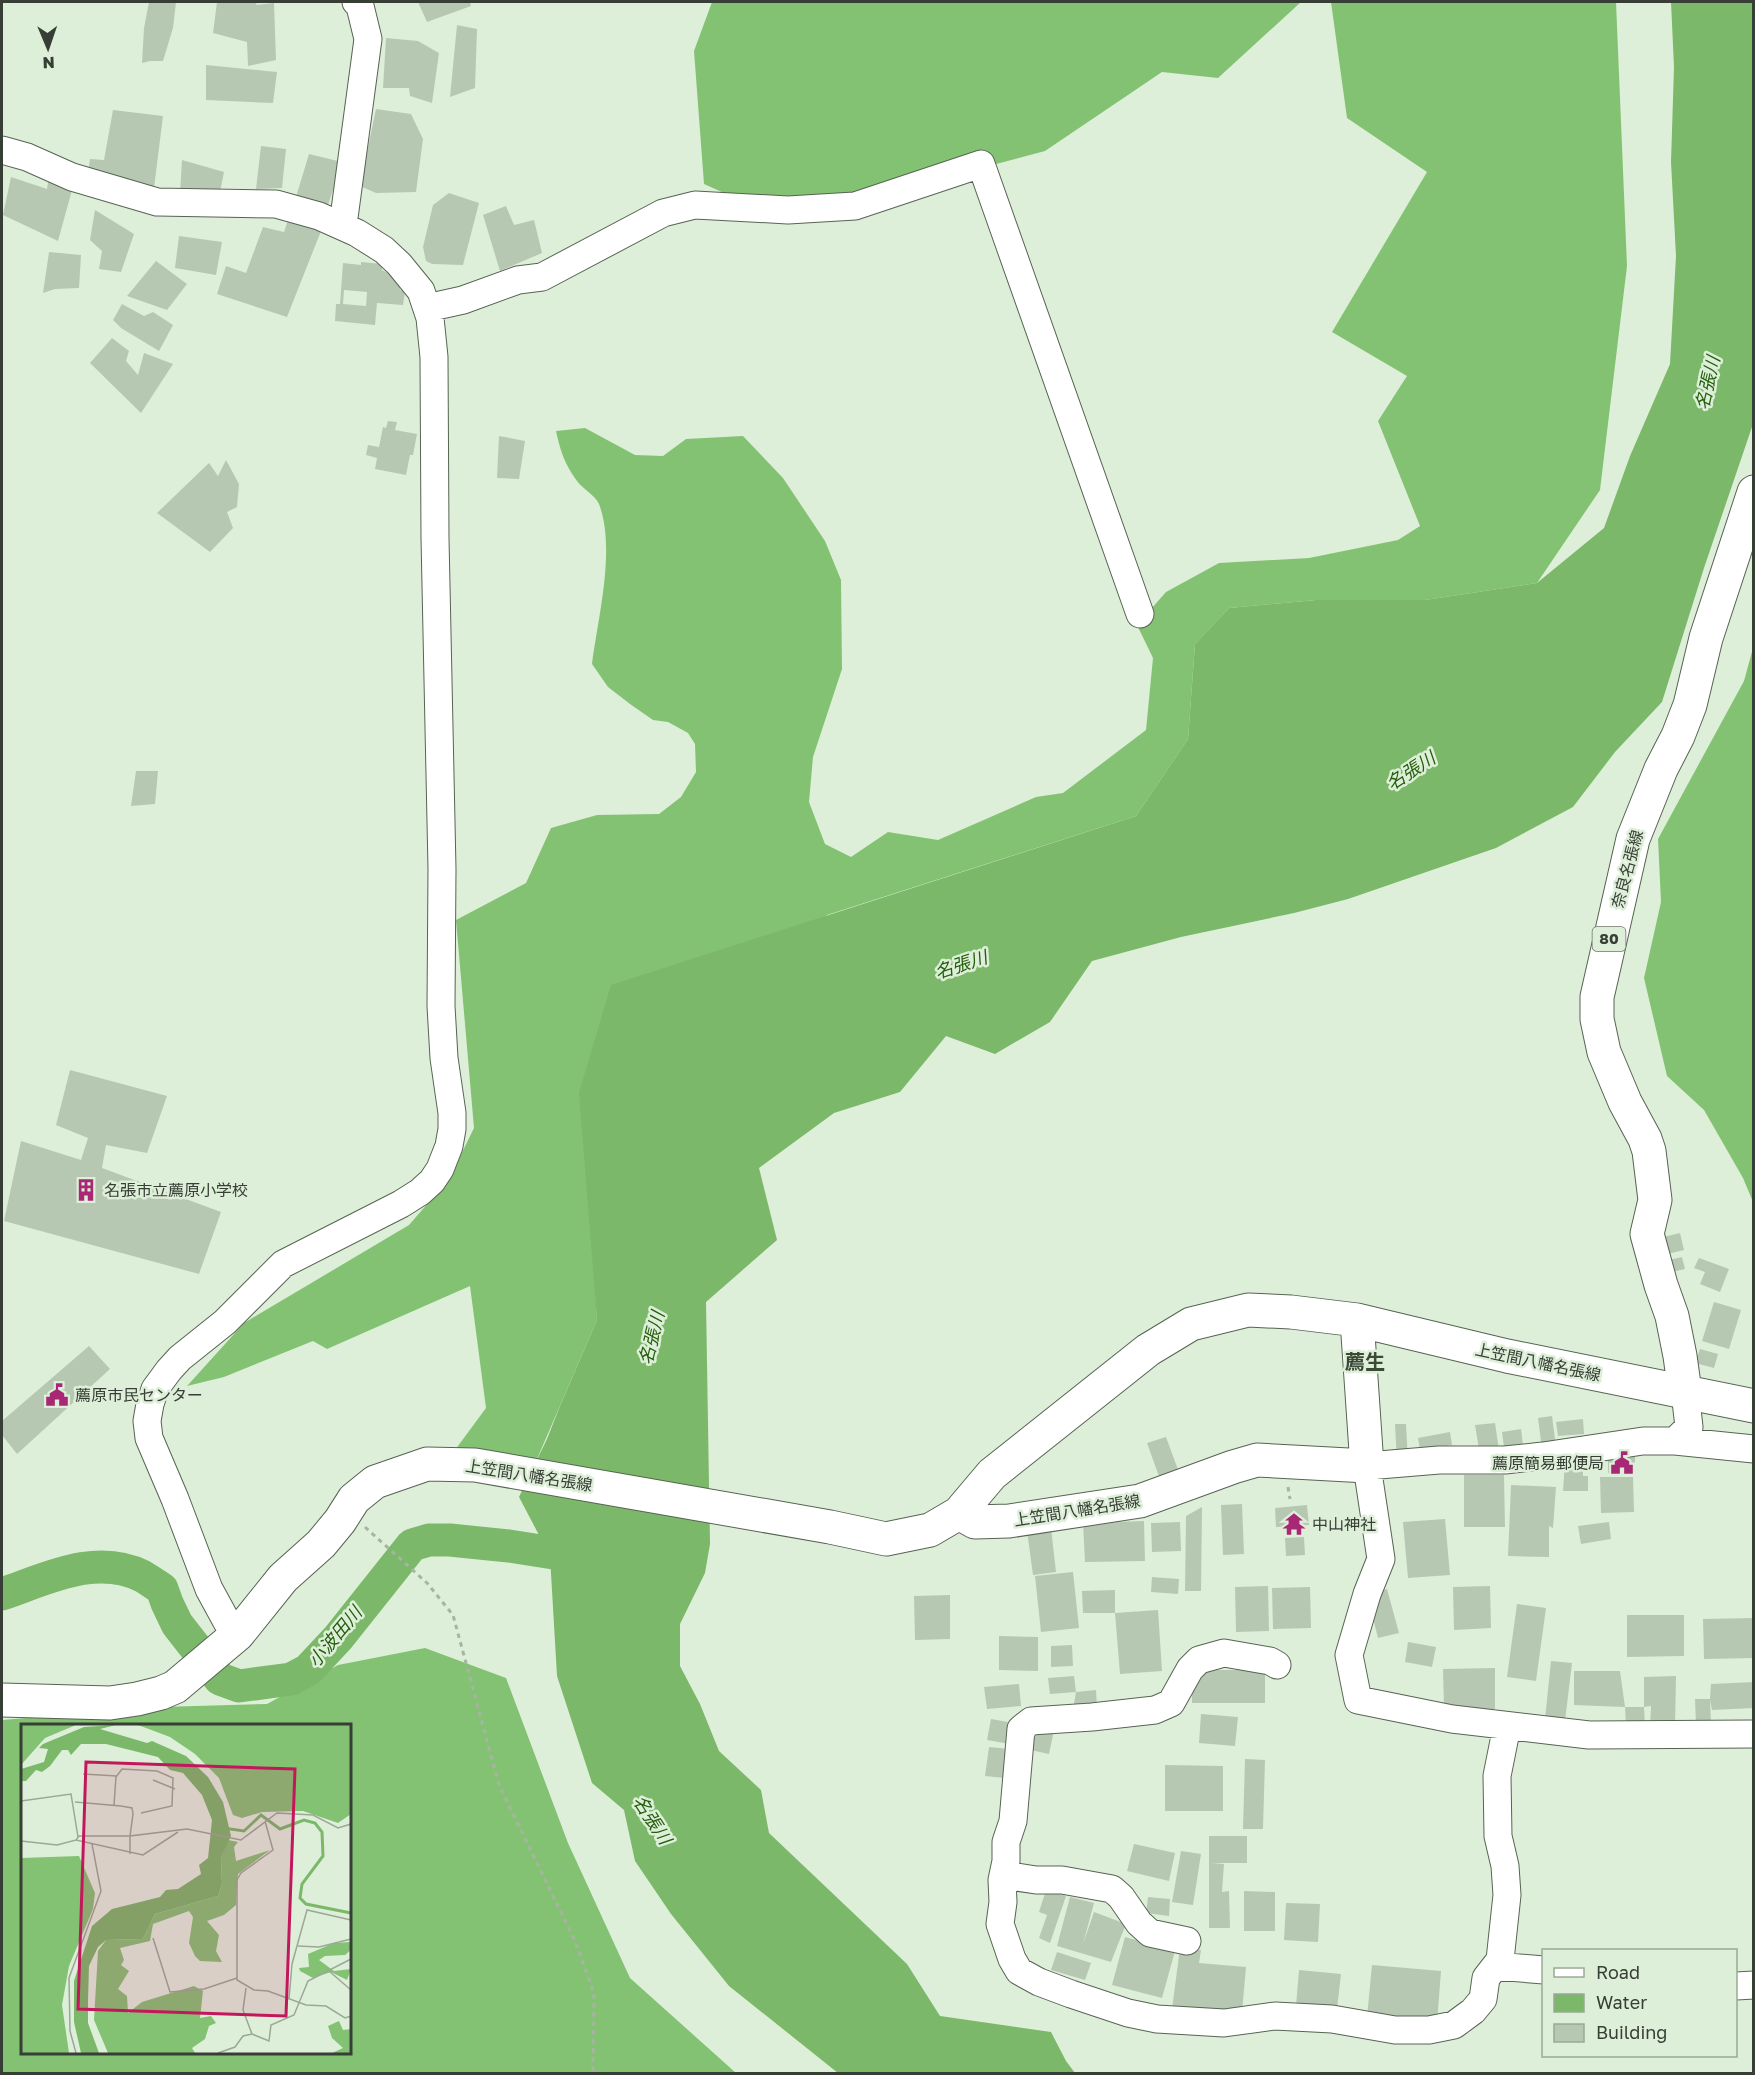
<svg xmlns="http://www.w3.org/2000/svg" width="1755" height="2075" viewBox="0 0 1755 2075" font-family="'Golos Text','Noto Sans JP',sans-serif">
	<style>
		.forest { fill: #84c273; fill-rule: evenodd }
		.water { fill: #7bb869 }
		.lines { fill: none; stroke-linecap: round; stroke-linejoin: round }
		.river { stroke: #7bb869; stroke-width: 33 }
		.building { fill: #b7c8b2; fill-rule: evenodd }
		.minor-casing { stroke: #566452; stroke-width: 29 }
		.major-casing { stroke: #566452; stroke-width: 35 }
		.path { stroke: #a6b4a2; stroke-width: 3; stroke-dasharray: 4.5 4.5; stroke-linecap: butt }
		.minor { stroke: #fff; stroke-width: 27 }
		.major { stroke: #fff; stroke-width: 33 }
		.labels { text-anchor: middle; stroke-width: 5; stroke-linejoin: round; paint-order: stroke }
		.shield { fill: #deefd9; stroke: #697366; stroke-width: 1.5 }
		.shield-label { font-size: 15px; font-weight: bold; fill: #373e35 }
		.street-label { font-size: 16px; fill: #373e35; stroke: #deefd9 }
		.poi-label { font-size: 16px; fill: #373e35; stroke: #deefd9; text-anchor: start }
		.water-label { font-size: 18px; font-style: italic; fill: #245e0d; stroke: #deefd9 }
		.quarter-label { font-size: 20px; font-weight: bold; fill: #3b4937; stroke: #deefd9 }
		.inset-river { fill: none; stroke: #7bb869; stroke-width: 3 }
		.inset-road { fill: none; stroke: #9ba897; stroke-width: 1.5 }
		.view { fill: #c2185b; fill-opacity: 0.15; stroke: #c2185b; stroke-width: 3 }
		.inset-edge { fill: none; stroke: #373e35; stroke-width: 3 }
	</style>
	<rect width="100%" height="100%" fill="#deefd9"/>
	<path class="forest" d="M712,2H1301L1218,78L1162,72L1045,151L784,220L704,184L694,51Z
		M1331,2H1616L1627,266L1600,490L1537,583L1425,600H1316L1229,608L1195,644L1188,739L1136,816L827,915L595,1283L597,1320L537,1459L455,1450L486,1408L470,1286L327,1349L313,1341L224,1377L187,1386L244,1323L409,1225L449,1179L474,1128L456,920L526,883L551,828L597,815L659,814L681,797L696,772L695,744L688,733L668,722L653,720L630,704L608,687L592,664C598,617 616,549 599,504C595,495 583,489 577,481C565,465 560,450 556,431L585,428L635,455L663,456L686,439L743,436L783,478L825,541L841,580L842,669L813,757L809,802L825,844L851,857L888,832L938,840L1036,797L1063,793L1146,730L1153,658L1137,625L1166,592L1219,563L1309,558L1398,540L1420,526L1378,421L1407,376L1332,332L1427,172L1347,118Z
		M1753,648V1202L1743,1178L1704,1110L1667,1076L1644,978L1661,902L1658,839L1744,681Z
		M425,1648L506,1678L568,1843L630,1978L736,2073L2,2074V1720L161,1707L267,1704L338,1665ZM22,1726H350V2052H22Z"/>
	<path class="water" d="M1671,2H1753V424L1704,568L1662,702L1615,752L1573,807L1496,848L1348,899L1294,913L1181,937L1092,961L1050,1022L995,1054L946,1036L900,1092L834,1113L759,1168L777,1240L706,1302L710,1544L705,1573L680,1624V1666L700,1704L719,1751L761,1790L769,1833L907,1964L940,2016L1051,2032L1066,2061L1075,2073H838L729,1986L671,1914L635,1861L624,1810L592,1783L557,1676L550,1556L519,1497L547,1439L560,1406L597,1320L579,1093L611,985L1136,816L1188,739L1195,644L1229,608L1316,600H1425L1537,583L1604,528L1630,456L1670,364L1676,256L1671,162L1674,67Z"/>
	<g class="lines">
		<path class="river" d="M2,1594C46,1579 96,1553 142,1576C149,1580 156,1585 162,1589L167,1603L177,1624L220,1679L239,1686L291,1679L308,1670L338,1638L412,1545L429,1540H450L509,1546L592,1559"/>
	</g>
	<path class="building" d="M149,2H176L173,28L163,61H150L142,63L144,28Z
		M217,2H257L256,5L274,3L276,60L248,66L247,42L213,33Z
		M418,2H470L471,6L427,22Z
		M457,25L477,29L475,88L450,97Z
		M386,38L418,41L439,53L432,103L410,96L409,88H383Z
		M206,65L277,72L273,103L206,100Z
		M376,109L411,114L423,139L416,192L376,193L360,186Z
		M113,110L163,116L154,188L88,173L90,159L104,160Z
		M261,146L286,149L282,188L256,189Z
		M309,154L342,162L328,205L296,197Z
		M182,160L224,172L220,192L180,194Z
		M49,175L72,190L58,241L3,215L11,177L47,189Z
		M449,193L479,203L463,265L432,264L426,261L423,247L433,205Z
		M506,206L514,225L534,220L542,253L500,271L483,215Z
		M95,210L134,234L121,272L99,269L102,251L90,240Z
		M289,217L321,231L287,317L217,294L226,266L246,273L263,227L284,232Z
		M179,236L222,242L216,275L175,268Z
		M49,252L81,255L79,288L55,289L43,293Z
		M156,261L187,284L167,310L127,296Z
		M361,262L382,264V270L400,279V290L405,291L403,305L377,303L375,325L335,321L336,304H340L343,263L361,265ZM344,290L367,292L366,306L343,304Z
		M122,304L144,316L153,312L173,325L159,351L121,328L113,320Z
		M112,338L129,351L126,361L138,375L144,353L173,364L141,413L90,363Z
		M388,421L397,422L395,430L417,434L413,455H410L406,475L375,469L377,458L366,455L368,445L379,447L383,427L386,428Z
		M499,436L525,441L519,479L497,478Z
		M226,460L239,484L237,507L227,512L233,528L210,552L157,513L209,463L218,476Z
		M136,771H158L155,804L131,806Z
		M70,1070L167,1096L147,1153L106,1145L102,1168L221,1212L199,1274L4,1221L21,1141L81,1160L88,1138L56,1125Z
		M1680,1233L1684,1250L1659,1256L1655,1239Z
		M1682,1257L1685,1269L1663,1274L1660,1262Z
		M1699,1258L1729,1269L1720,1292L1700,1284L1705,1272L1694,1268Z
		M1714,1302L1741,1310L1729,1349L1702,1341Z
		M89,1346L110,1369L17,1454L2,1435V1421Z
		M1700,1349L1718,1354L1714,1368L1695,1363Z
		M1552,1416L1556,1447L1542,1449L1538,1418Z
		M1583,1419L1584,1434L1558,1436L1556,1422Z
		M1495,1423L1499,1450L1480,1455L1475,1425Z
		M1395,1424H1406L1408,1461L1397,1462Z
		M1521,1429L1524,1453L1505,1455L1502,1432Z
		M1450,1432L1452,1445L1420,1450L1418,1438Z
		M1166,1437L1180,1475L1161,1482L1147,1443Z
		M1635,1453V1473H1608V1454Z
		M1565,1462H1583V1476H1588V1491H1563Z
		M1464,1475H1504L1505,1527H1464Z
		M1600,1477H1633L1634,1512L1601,1513Z
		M1511,1485L1556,1487L1553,1528L1549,1526V1557L1508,1556Z
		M1242,1504L1244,1554L1223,1555L1221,1505Z
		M1307,1505L1309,1525L1276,1527L1275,1508Z
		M1202,1507L1201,1591H1185L1186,1516Z
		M1445,1519L1450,1575L1408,1578L1403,1522Z
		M1144,1521L1145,1561L1085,1562L1083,1523Z
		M1180,1522L1181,1551L1152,1552L1151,1523Z
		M1609,1522L1611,1539L1581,1544L1578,1526Z
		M1051,1528L1056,1572L1033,1575L1027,1531Z
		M1304,1537L1305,1555L1286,1556L1285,1538Z
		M1073,1572L1079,1628L1041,1632L1035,1576Z
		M1152,1577L1179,1579L1178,1594L1151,1592Z
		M1268,1586L1269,1631L1236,1632L1235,1587Z
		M1490,1586L1491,1628L1454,1630L1453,1587Z
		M1310,1587L1311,1628L1273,1629L1272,1588Z
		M1387,1589L1399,1633L1378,1638L1367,1594Z
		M1115,1590V1613H1083L1082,1591Z
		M950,1595V1639L915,1640L914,1596Z
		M1517,1604L1546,1608L1536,1681L1507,1677Z
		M1158,1610L1162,1671L1120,1674L1115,1613Z
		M1627,1615H1684V1656L1627,1657Z
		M1754,1618V1658L1704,1659L1703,1619Z
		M999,1636L1038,1637V1671L999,1670Z
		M1408,1642L1436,1647L1432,1667L1405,1662Z
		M1072,1645L1073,1666L1051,1667V1646Z
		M1551,1661L1572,1663L1565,1721L1545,1719Z
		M1495,1668V1709H1444L1443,1669Z
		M1192,1670H1265V1703H1192Z
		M1574,1671H1620L1625,1707L1574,1705Z
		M1074,1676L1076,1692L1050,1694L1048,1678Z
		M1676,1676L1675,1727L1650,1726L1651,1706L1644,1707V1677Z
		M1754,1682V1708L1712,1710L1710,1700L1711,1725H1696L1695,1699H1710L1711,1684Z
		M1019,1684L1021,1706L987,1709L984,1687Z
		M1096,1690L1097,1707L1073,1710L1076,1692Z
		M1625,1707H1644L1645,1726L1626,1727Z
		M1201,1714L1238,1717L1235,1746L1199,1743Z
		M991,1719L1014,1723L1010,1744L987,1740Z
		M1031,1721L1055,1725L1049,1754L1026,1749Z
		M989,1747L1009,1749L1005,1778L985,1776Z
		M1245,1759L1265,1760L1263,1829H1243Z
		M1165,1765L1223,1766V1811H1165Z
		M1209,1836H1247V1863H1212L1224,1864L1222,1892L1229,1891L1230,1928H1209Z
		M1134,1844L1175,1853L1169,1881L1127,1871Z
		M1181,1851L1201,1854L1193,1905L1172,1902Z
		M1046,1890L1066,1896L1050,1943L1039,1938L1047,1915L1039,1912Z
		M1244,1891L1275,1892V1931H1244Z
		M1070,1897L1094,1903L1083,1944L1094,1912L1126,1924L1111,1962L1057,1946Z
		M1148,1897L1170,1899L1169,1916L1146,1913Z
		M1286,1903L1320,1904L1318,1942L1284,1940Z
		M1125,1937L1175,1951L1162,1998L1112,1985Z
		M1180,1948L1201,1950L1199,1963L1246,1967L1240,2035L1194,2031L1172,2009Z
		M1057,1952L1091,1963L1085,1980L1051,1970Z
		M1372,1965L1441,1971L1437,2023L1367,2017Z
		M1299,1970L1341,1974L1337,2009L1296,2006Z"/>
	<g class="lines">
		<g class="minor-casing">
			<path id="minor" d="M2,150L27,157L72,177L157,202L276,204L319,216L357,233L384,250L399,264L421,291L430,318L434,357L435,538L442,869L441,1006L444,1058L452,1113V1129L449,1146L440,1169L432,1181L420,1192L401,1204L283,1264L225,1322L180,1358L169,1370L155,1389L150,1404L147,1421L149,1438L175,1499L209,1589L227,1622L238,1634
				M343,225L368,39L360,6L356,2
				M427,308L463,300L518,280L542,277L663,213L695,205L788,210L855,206L981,164L1140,614
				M1675,1441L1689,1427L1685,1392
				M1754,1449L1675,1441H1643L1543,1456L1505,1460H1439L1367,1466L1381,1559L1367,1594L1349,1655L1358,1700L1452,1719L1589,1735L1754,1734
				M1277,1665L1270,1661L1224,1653L1199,1660L1190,1669L1171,1703L1155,1710L1092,1717L1031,1721L1021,1729L1013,1821L1006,1842V1861L1002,1880L1003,1902L1000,1924L1012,1959L1019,1971L1039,1982L1071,1994L1128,2013L1157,2019L1224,2023L1275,2016L1332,2019L1395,2030H1429L1454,2025L1473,2011L1483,1999L1486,1978L1500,1960L1507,1895L1505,1866L1498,1836L1497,1776L1507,1726
				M1003,1875L1036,1880H1062L1112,1889L1121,1897L1139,1923L1150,1933L1187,1941
				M1496,1966L1544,1970
				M1736,1986L1754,1985"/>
		</g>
		<g class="major-casing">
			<path id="major" d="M1685,1392L1680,1356L1672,1316L1661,1285L1647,1234L1655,1200L1649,1151L1645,1139L1625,1102L1604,1052L1597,1019V997L1633,839L1661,769L1678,736L1690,705L1706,638L1754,492
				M959,1513L975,1522L1009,1521L1140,1501L1233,1467L1257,1460L1367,1466L1357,1320
				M2,1700L110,1703L137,1699L161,1693L175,1687L238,1634L283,1578L321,1544L340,1521L354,1499L375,1482L427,1464L475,1465L830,1527L886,1539L930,1530L959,1513L992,1474L1148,1350L1191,1324L1248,1310L1291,1312L1357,1320L1507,1356L1754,1406"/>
		</g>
		<path class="path" d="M1288,1487L1290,1499
			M365,1527L427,1583L453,1615L499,1785L575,1941L594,1993L593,2074"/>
		<use href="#minor" class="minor"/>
		<use href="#major" class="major"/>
	</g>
	<defs>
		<g id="building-bare" transform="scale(1.8)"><path d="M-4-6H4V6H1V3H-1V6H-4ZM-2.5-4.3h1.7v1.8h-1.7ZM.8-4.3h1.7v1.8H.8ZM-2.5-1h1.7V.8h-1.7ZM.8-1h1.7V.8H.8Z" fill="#a92875" stroke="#deefd9" stroke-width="2.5" paint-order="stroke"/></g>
		<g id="civic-bare" transform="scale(1.8)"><path d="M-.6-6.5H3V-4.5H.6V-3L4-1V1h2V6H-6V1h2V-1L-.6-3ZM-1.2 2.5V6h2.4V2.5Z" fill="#a92875" stroke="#deefd9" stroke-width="2.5" paint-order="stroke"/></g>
		<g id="temple-bare" transform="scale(1.8)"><path d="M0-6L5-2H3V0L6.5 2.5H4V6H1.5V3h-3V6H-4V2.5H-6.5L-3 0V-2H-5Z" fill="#a92875" stroke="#deefd9" stroke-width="2.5" paint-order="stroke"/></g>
	</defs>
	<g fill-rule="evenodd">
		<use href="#building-bare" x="86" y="1190"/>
		<use href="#civic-bare" x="57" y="1395"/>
		<use href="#civic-bare" x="1622" y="1463"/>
		<use href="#temple-bare" x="1294" y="1524"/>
	</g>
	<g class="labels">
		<rect class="shield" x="1592.5" y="927" width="33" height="24" rx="4.5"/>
		<g class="shield-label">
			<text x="1609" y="944">80</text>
		</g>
		<g class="street-label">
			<text transform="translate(1627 869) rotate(-75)" y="6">奈良名張線</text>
			<text transform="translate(1538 1362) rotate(12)" y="6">上笠間八幡名張線</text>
			<text transform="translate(529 1475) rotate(9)" y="6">上笠間八幡名張線</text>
			<text transform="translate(1077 1510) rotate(-9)" y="6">上笠間八幡名張線</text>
		</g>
		<g class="poi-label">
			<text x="104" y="1196">名張市立薦原小学校</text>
			<text x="75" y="1401">薦原市民センター</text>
			<text x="1604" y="1469" text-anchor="end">薦原簡易郵便局</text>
			<text x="1312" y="1530">中山神社</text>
		</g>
		<g class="water-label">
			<text transform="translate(1708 383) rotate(-77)" y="6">名張川</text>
			<text transform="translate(1411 771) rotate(-33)" y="6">名張川</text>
			<text transform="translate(961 965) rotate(-18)" y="6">名張川</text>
			<text transform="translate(652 1338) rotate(-76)" y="6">名張川</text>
			<text transform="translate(335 1637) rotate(-50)" y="6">小波田川</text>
			<text transform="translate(652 1820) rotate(57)" y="6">名張川</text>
		</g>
		<g class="quarter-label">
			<text x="1365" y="1369">薦生</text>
		</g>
	</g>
	<g transform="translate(21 1724)">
		<rect width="330" height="330" fill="#deefd9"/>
		<path d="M0,1H55L24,14L0,41ZM117,1H330V90L317,99L282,87L241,88L221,94L212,91L198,54L174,30L149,13ZM207,116L217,118L213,123L215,137L249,126L217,150L215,181L203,191L186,197L198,211L195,227L201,238L179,237L174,232L168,219L172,193L168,187L132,200L129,217L99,224L103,236L100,241L108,247L97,265L106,272L107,289L121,278L173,262L182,267L179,294L190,292L195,299L188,302L184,315L171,324L174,329H87L73,296L77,227L85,216L122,215L134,190L197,172L201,160L200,133ZM58,132L74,169L72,185L48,242L41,281L48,329H0V134ZM330,218V226L324,231L304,232L298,236L313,247L330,245L326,256L310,248L292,254L279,247L278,244L288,243L287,230L313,219ZM318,297L322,306L330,305V329H311L322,324L311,314L307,302Z" fill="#84c273"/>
		<path d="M95,1L79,5L126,19L131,17L165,32L187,53L202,78L210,112L200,133L201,160L197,172L134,190L122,215L85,216L77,223L68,242L67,277V299L78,329H60L53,298V257L71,202L91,185L139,173L145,166L157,165L180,150L178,141L187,134L191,96L181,71L162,49L149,46L137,33L85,20H60L50,31L47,26H41L29,42L21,48L15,46L5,57H0V45L23,38L27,25L18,24L22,20L63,3Z" fill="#7bb869"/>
		<path class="inset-river" d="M202,104L223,107L240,91L259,105L283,96L294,99L301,108L302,132L281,160L279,174L285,180L330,189"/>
		<path class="inset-road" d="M62,50L96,52M132,56L154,65M0,77L50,70L57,113M54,78L100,82L111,84L112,90L109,112H58L55,116M93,81L95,53L101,45L136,47L152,54L151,82L120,89M244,97L252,126L220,149L216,156V256L233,266L247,267L285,281L305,282L324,294L330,292M0,117L36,121L55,116L122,131L157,108M109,130V112L166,105L220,116L256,89L292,91L317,104L330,100M132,214L149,268L183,265L216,254M277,222L298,223L330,215M308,247L330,266M225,264L222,286L231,310M268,275L271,240L286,186L330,196M55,329L49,307L48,254L80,167L71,120M197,329L214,323L222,312L231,310L248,317L250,301L273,291L287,257L330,235"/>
		<path class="view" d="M65,38L274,45L265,292L57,285Z"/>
		<rect width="330" height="330" class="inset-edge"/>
	</g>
	<rect width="1755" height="2075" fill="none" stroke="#373e35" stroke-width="6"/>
	<rect x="1542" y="1949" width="195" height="108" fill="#deefd9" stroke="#9ba897" stroke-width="1.5"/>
	<rect x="1554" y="1968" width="30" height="9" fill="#ffffff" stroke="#9ba897" stroke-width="1.5"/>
	<text x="1596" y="1979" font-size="18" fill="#373e35">Road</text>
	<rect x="1554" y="1994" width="30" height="18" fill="#7bb869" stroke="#9ba897" stroke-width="1.5"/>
	<text x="1596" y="2009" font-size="18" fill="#373e35">Water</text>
	<rect x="1554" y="2024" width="30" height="18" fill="#b7c8b2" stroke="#9ba897" stroke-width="1.5"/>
	<text x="1596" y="2039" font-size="18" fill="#373e35">Building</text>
	<g transform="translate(48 48) rotate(178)" stroke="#deefd9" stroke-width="4.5" paint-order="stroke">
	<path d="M0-4.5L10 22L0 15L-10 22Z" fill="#373e35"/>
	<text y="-9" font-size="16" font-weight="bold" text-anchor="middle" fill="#373e35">N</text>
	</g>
</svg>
